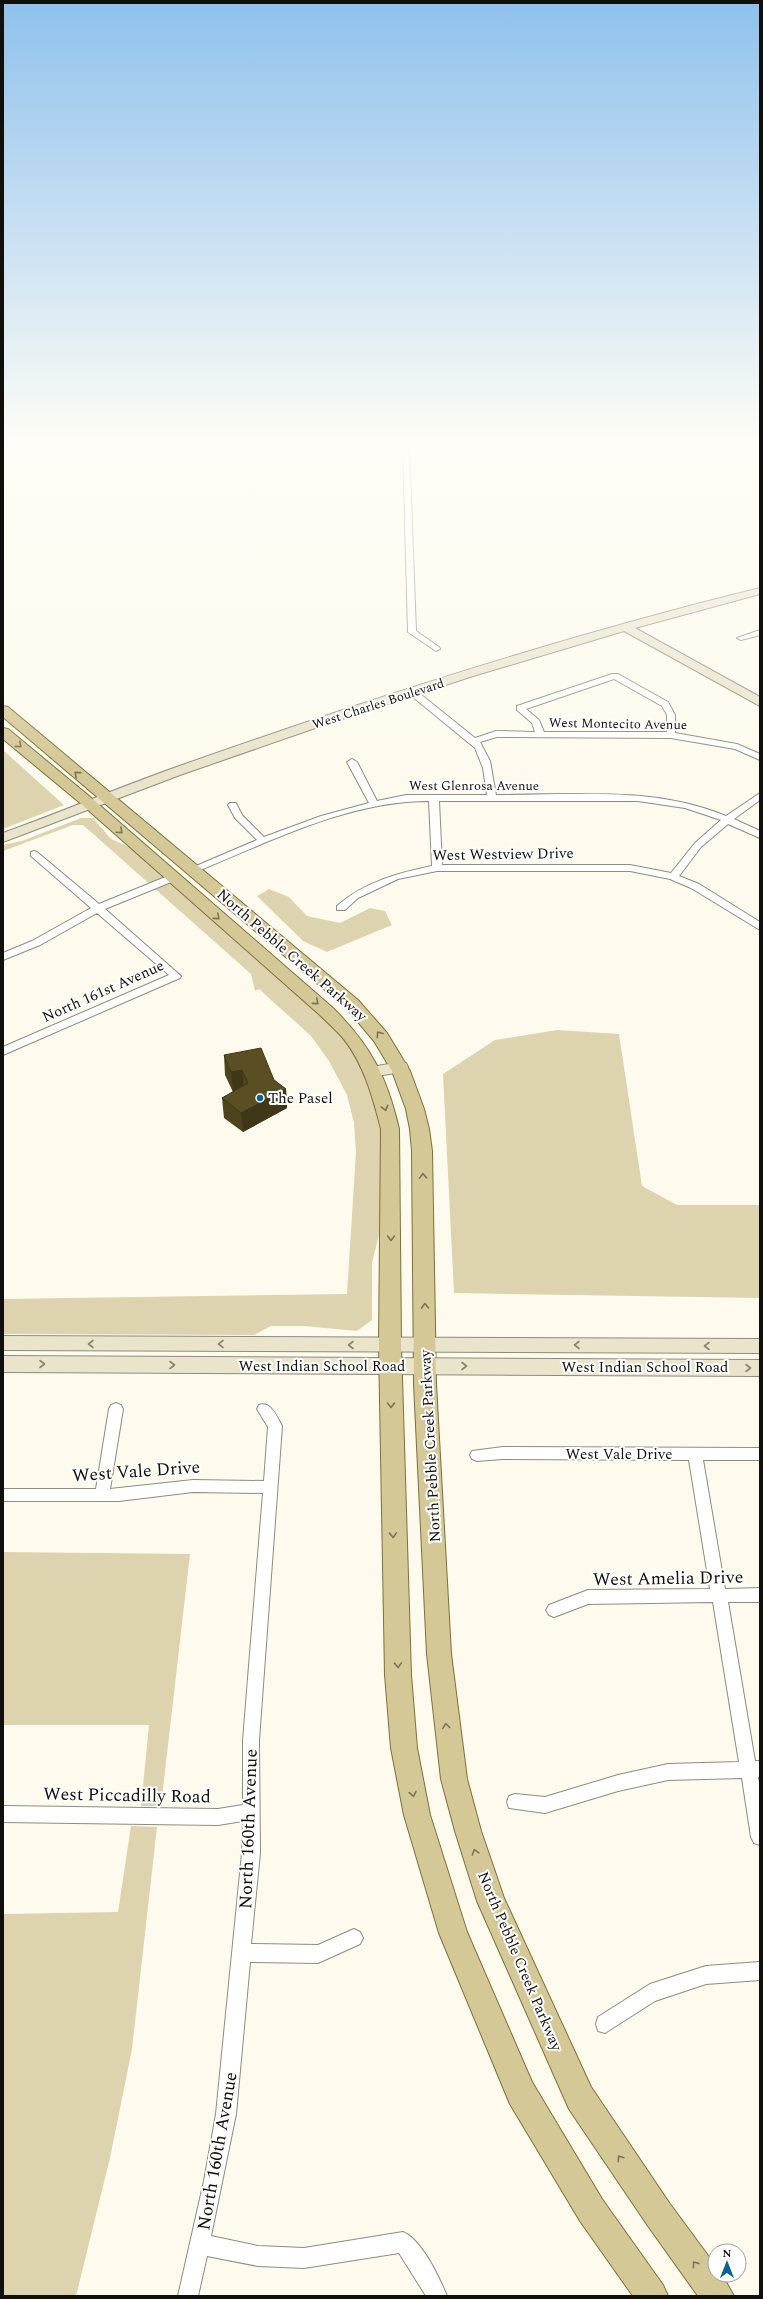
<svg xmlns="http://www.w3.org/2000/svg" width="763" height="2299" viewBox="0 0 763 2299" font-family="Spectral,serif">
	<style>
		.green { fill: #ddd3af }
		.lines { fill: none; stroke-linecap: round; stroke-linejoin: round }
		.street-casing { stroke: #8e8b80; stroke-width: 2 }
		.secondary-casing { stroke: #8e8b80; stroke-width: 2 }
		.primary-casing { stroke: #7e7039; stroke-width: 2 }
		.street { fill: #fff; fill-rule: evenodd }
		.secondary { fill: #eae4cb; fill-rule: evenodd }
		.primary { fill: #d5c897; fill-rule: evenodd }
		.wall { fill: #4d441d }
		.shaded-wall { fill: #3f3718 }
		.building { fill: #5a4f22; stroke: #3f3718 }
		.oneway { stroke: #7c7558 }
		.oneway2 { stroke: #888475 }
		.poi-dot { fill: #096393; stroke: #fff; stroke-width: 1.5 }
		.labels { text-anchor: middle; stroke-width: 4; stroke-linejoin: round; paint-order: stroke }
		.far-street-label { font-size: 13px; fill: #100f0b; stroke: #fff }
		.street-label { font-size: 15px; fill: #100f0b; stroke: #fff }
		.poi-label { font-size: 15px; fill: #100f0b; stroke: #fff; text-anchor: start }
		.near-street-label { font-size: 18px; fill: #100f0b; stroke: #fff }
	</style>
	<rect width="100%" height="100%" fill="#fefbee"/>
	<path class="green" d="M3,750L64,805L3,829Z
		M81,818H93L111,839L129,847L337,1030L355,1056L372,1088L379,1109L383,1139L382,1222L372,1263V1320L357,1331L304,1326H271L254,1335L3,1334V1299L347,1294L356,1152L354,1123L347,1095L329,1061L311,1036L259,989L255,991L251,974L83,825H73L3,851V845L22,841Z
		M269,889L289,897L307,916L340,923L370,908L385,911L392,925L327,952L303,941L257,896Z
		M557,1030L619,1034L642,1186L677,1205H760V1298L454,1293L443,1074L495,1040Z
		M3,1552L190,1554L161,1806H141L149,1725H3Z
		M131,1826L157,1827L132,2049L110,2158L76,2296H3V1914L118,1912Z"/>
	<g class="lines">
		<g class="street-casing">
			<path id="street" d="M403,446H409L416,631L439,647L440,649L436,651L408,632Z
				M760,630V635L741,640L737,638Z
				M612,674H618L668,702L675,715V733L737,744L760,754V760L735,749L671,738L497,737L480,742L490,761L496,795C573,795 654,786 726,816L760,793V800L734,819L760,831V838L728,824L701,847L679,876L699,884L760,922V930L691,888L670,879L630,871H437L398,879L358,898L345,910H337V906C364,882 398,873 432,866L429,801C349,801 271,841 198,871H190L189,869L257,840L235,818L228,805L230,803H236L242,815L264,837L321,816L369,803L347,762L352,759L357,762L377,801L406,795H487L483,768L475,748L408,693V689H414L475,738L496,731L535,732L532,723L517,710V706ZM614,679L662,706L667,715V732H544L539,720L526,709ZM439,801H638L685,808L721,820L695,843L671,873L630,865H442Z
				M34,851L37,852L99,904L168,876H176V880L105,909L181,976L180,978L3,1055V1047L169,975L97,913L40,945L3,960V953L32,941L91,908L31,856V852Z
				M116,1403L121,1405L123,1409L110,1489L193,1480L264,1481L268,1427L257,1409L259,1405C271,1401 277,1417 282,1426L259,1740L260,1853L251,1944L318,1945L354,1929L360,1932L363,1938L360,1944L318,1963L250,1962L236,2114L211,2236L258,2246L304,2248L403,2232C422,2240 439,2277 447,2296H426L399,2253L304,2268L258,2266L207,2256L198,2296H178L204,2181L216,2114L242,1853L243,1821L218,1825L3,1822V1806L218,1809L243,1805V1740L263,1493L193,1492L119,1501H3V1489H96L109,1409L111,1405Z
				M503,1447L760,1448V1460H703L725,1589L760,1588V1602H728L755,1761H760V1777H758L760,1788V1845L754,1843L751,1837L742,1778L668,1780L618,1791L545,1813L509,1808L507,1802L509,1796L515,1794L545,1797L618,1775L668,1764L739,1762L713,1602L588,1604L554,1617L549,1615L546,1610L549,1605L588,1590L710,1589L689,1460L503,1459L477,1461L472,1459L470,1455L472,1451Z
				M760,1962V1980L706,1984L655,2001L605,2033L598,2031L596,2024L598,2017L650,1984L706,1966Z"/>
		</g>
		<g class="secondary-casing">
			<path id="secondary" d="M760,588V594L635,628L760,697V706L624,631L470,677L324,725L180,775L3,842V833C59,813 115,789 171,769C365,700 561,637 760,588Z
				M400,1062L406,1063L408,1067L406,1071L372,1077L366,1076L364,1072L366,1068Z
				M3,1336L760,1339V1353L3,1350Z
				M3,1356L760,1360V1376L3,1372Z"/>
		</g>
		<g class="primary-casing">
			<path id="primary" d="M3,706L8,707L358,1000L387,1033L410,1071L424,1109L429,1129L432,1151L436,1384L451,1654L467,1779L481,1831L504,1898L591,2087L670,2204L715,2265V2275H722L734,2296H698L648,2226L569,2109L477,1901L455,1831L441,1779L427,1654L414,1384L412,1151L410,1129L406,1109L392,1071L374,1041L346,1008L3,717Z
				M3,728L8,729L89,796L333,1008C371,1046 387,1077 399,1129L401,1345L411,1675L417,1748L430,1815L467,1932L532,2082L602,2199L663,2285L668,2296H633L580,2221L510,2104L439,1933L404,1815L391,1748L385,1675L379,1345L381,1129C373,1098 364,1064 343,1038C336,1030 328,1023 321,1016L79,802L3,739Z"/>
		</g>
		<use href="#street" class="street"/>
		<use href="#secondary" class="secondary"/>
		<use href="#primary" class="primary"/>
	</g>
	<path class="wall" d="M224,1055L274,1080L286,1089L287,1108L243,1132L224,1118L222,1098L233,1092L225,1075Z"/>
	<path class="shaded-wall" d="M242,1070L244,1090L233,1092L231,1072Z
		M286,1089L287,1108L243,1132L241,1113Z"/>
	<path class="building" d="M261,1048L274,1080L286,1089L241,1113L222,1098L248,1083L242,1070L231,1072L224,1055Z"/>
	<defs><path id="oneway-chevron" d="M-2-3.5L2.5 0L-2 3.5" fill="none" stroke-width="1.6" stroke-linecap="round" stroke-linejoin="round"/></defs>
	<g class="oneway">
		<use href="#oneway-chevron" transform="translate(19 745) rotate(41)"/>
		<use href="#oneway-chevron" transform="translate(77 774) rotate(-139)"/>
		<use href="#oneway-chevron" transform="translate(120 831) rotate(42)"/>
		<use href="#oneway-chevron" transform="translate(217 917) rotate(41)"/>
		<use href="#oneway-chevron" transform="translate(316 1002) rotate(41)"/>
		<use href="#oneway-chevron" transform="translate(379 1034) rotate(-126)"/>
		<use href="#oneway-chevron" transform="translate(385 1108) rotate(75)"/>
		<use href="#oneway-chevron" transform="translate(423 1176) rotate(-92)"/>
		<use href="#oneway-chevron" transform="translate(391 1238) rotate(90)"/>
		<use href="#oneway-chevron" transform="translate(425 1306) rotate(-91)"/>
		<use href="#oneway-chevron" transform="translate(391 1405) rotate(89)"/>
		<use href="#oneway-chevron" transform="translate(393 1535) rotate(88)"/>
		<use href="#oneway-chevron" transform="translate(398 1665) rotate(88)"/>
		<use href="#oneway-chevron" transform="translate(446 1726) rotate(-98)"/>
		<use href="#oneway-chevron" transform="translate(413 1794) rotate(79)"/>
		<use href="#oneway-chevron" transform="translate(475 1852) rotate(-108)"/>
		<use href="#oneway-chevron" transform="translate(620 2158) rotate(-124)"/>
		<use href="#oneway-chevron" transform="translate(695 2264) rotate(-126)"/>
	</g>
	<g class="oneway2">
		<use href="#oneway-chevron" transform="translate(91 1344) rotate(-180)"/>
		<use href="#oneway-chevron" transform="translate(221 1344) rotate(-180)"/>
		<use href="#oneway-chevron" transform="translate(351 1345) rotate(-180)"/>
		<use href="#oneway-chevron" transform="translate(577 1345) rotate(-180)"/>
		<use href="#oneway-chevron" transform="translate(707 1346) rotate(-180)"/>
		<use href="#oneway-chevron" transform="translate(42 1364)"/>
		<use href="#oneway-chevron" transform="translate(172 1365)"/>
		<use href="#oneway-chevron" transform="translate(464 1366)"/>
		<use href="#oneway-chevron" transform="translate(748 1368)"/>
	</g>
	<linearGradient id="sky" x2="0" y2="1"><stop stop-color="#8ec1ed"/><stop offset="0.58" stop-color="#fffdf7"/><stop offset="1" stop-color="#fffdf7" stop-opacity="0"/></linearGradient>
	<rect width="763" height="768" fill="url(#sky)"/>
	<circle class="poi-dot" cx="260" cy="1098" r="4"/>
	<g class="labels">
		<g class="far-street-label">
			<text transform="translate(378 703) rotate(-18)" y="5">West Charles Boulevard</text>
			<text transform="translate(618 723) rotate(1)" y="5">West Montecito Avenue</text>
			<text x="474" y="790">West Glenrosa Avenue</text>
		</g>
		<g class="street-label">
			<text transform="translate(503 854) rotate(-1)" y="5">West Westview Drive</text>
			<text transform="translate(292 955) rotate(41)" y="5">North Pebble Creek Parkway</text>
			<text transform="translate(103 991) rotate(-24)" y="5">North 161st Avenue</text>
			<text x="322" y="1371">West Indian School Road</text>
			<text x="645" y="1372">West Indian School Road</text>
			<text transform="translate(430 1446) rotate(-93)" y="5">North Pebble Creek Parkway</text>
			<text x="619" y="1459">West Vale Drive</text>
			<text transform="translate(520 1961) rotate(67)" y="5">North Pebble Creek Parkway</text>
		</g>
		<g class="poi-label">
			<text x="268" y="1103">The Pasel</text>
		</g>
		<g class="near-street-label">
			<text transform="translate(136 1471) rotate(-4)" y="6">West Vale Drive</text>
			<text transform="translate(668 1578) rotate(-1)" y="6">West Amelia Drive</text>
			<text transform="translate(127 1795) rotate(1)" y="6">West Piccadilly Road</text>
			<text transform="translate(248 1829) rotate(-88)" y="6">North 160th Avenue</text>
			<text transform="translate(217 2151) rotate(-80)" y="6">North 160th Avenue</text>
		</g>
	</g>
	<rect width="763" height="2299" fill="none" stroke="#100f0b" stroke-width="8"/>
	<g transform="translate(727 2263)"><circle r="19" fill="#ffffff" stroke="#9f9f9d"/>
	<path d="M0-3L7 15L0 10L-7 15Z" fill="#096393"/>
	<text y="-6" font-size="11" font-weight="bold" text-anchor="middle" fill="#100f0b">N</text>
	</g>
</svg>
